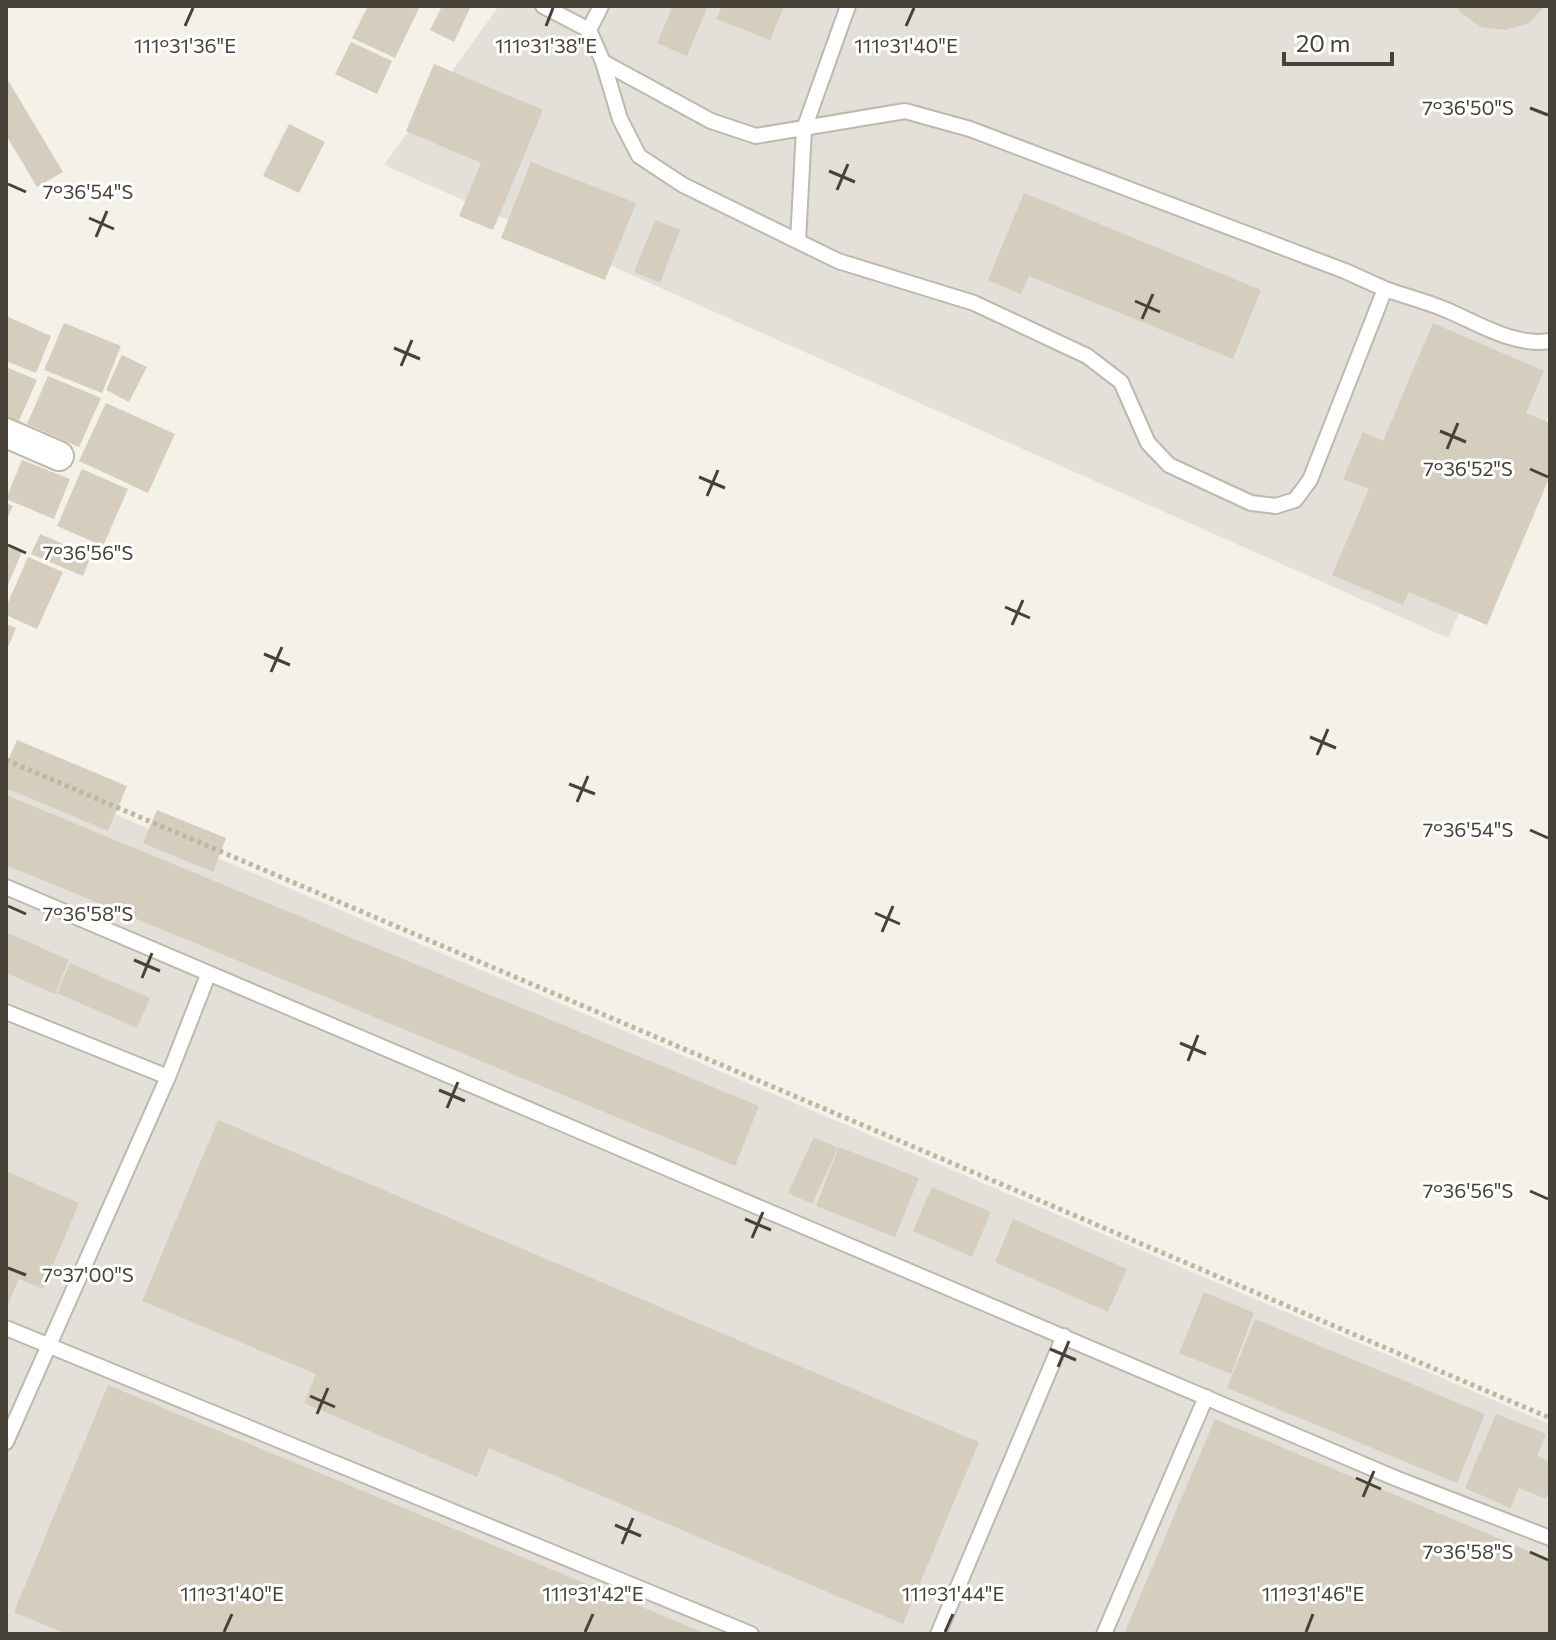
<svg xmlns="http://www.w3.org/2000/svg" width="1556" height="1640" viewBox="0 0 1556 1640" font-family="Commissioner,sans-serif">
	<style>
		.industrial { fill: #e3e0da }
		.building { fill: #d5cdbe }
		.lines { fill: none; stroke-linecap: round; stroke-linejoin: round }
		.service-casing { stroke: #bfb9ac; stroke-width: 18 }
		.minor-casing { stroke: #bfb9ac; stroke-width: 32 }
		.path { stroke: #c0b59d; stroke-width: 5; stroke-dasharray: 4 4; stroke-linecap: butt }
		.service { stroke: #fff; stroke-width: 14 }
		.minor { stroke: #fff; stroke-width: 28 }
		.ticks { fill: none; stroke: #474237; stroke-width: 3 }
		.ticks-label { font-size: 20px; text-anchor: middle; fill: #474237; stroke: #fff; stroke-width: 6; stroke-linejoin: round; paint-order: stroke }
	</style>
	<rect width="100%" height="100%" fill="#f4f1e9"/>
	<path class="industrial" d="M499,6H1550V412L1448,638L384,165Z
		M6,768L1550,1424V1634H6Z"/>
	<path class="building" d="M368,6H420L395,58L352,38Z
		M442,6H471L454,42L430,30Z
		M673,6H708L687,56L657,43Z
		M722,6H784L770,40L716,19Z
		M1457,6H1545L1529,23L1505,30L1481,27L1460,12Z
		M351,42L392,61L377,94L335,74Z
		M434,64L543,110L493,230L459,216L481,163L406,131Z
		M6,77L63,172L37,187L6,135Z
		M289,124L325,142L299,193L263,176Z
		M531,162L636,203L605,280L501,238Z
		M1024,193L1261,290L1233,359L1029,276L1021,294L988,280Z
		M655,220L680,230L660,283L634,272Z
		M6,316L51,336L36,373L6,361Z
		M64,323L121,346L102,393L44,370Z
		M1433,323L1544,371L1526,413L1550,423V476L1487,625L1409,592L1403,605L1332,575L1369,489L1343,479L1363,432L1383,441Z
		M122,355L147,367L129,402L106,390Z
		M6,367L37,380L17,425L6,420Z
		M48,376L101,398L79,447L27,424Z
		M106,403L175,434L148,493L79,461Z
		M22,460L70,479L54,519L6,499Z
		M82,469L128,489L103,546L57,526Z
		M6,503L13,506L6,521Z
		M40,534L91,556L83,576L31,554Z
		M6,544L22,552L6,589Z
		M28,557L63,572L37,629L6,615V607Z
		M6,624L16,628L6,652Z
		M17,740L127,786L108,831L6,788V765Z
		M6,795L759,1106L735,1166L6,865Z
		M157,810L226,838L213,872L143,843Z
		M6,932L69,960L55,994L6,973Z
		M70,963L150,998L137,1028L57,993Z
		M218,1120L979,1442L903,1624L489,1448L477,1477L304,1403L316,1374L142,1301Z
		M814,1137L838,1148L812,1204L788,1193Z
		M839,1147L919,1178L895,1237L816,1206Z
		M6,1171L79,1203L43,1289L19,1279L6,1309Z
		M932,1187L991,1212L972,1257L913,1231Z
		M1013,1219L1127,1269L1108,1312L995,1262Z
		M1204,1292L1254,1313L1231,1374L1179,1353Z
		M1255,1319L1485,1414L1457,1483L1227,1388Z
		M108,1385L707,1634H66L14,1612Z
		M1496,1414L1546,1434L1537,1456L1550,1462V1489L1546,1499L1519,1488L1510,1508L1465,1488Z
		M1215,1419L1550,1560V1634H1124Z"/>
	<g class="lines">
		<g class="service-casing">
			<path id="service" d="M543,6L589,30
				M601,6L589,30L603,62L711,121L756,136L905,111L970,129L1345,271L1385,289L1310,480L1295,500L1276,506L1251,503L1169,465L1148,443L1121,382L1087,356L974,303L838,261L683,185L639,156L620,119L603,62
				M798,241L804,129L848,6
				M1385,289C1404,296 1425,301 1444,309C1476,322 1514,347 1550,341
				M6,887L1395,1478L1550,1538
				M6,1012L168,1077
				M6,1328L751,1634
				M6,1442L168,1077L208,975
				M938,1634L1064,1336
				M1104,1634L1206,1397"/>
		</g>
		<g class="minor-casing">
			<path id="minor" d="M6,433L59,456"/>
		</g>
		<path class="path" d="M6,760L1550,1418"/>
		<use href="#service" class="service"/>
		<use href="#minor" class="minor"/>
	</g>
	<path class="ticks" d="M185,26L193,8M546,26L553,8M906,26L914,8M1530,108L1548,115M829,171L855,182M8,184L26,192M837,190L848,164M89,218L114,229M96,237L107,211M1135,301L1160,312M1142,319L1153,294M394,348L420,359M401,366L412,340M1440,431L1466,442M1447,449L1458,423M1530,469L1548,477M699,477L725,488M707,496L718,470M8,545L26,553M1005,607L1030,618M1012,625L1023,600M264,654L290,665M271,672L282,647M1310,737L1336,748M1317,755L1328,729M569,784L595,794M577,802L588,776M1530,830L1548,838M8,906L26,914M875,913L900,924M882,932L893,906M134,960L160,971M142,978L152,953M1180,1043L1206,1054M1188,1061L1198,1035M439,1090L465,1101M447,1108L458,1082M1530,1191L1548,1199M745,1219L771,1230M752,1238L763,1212M8,1268L26,1275M1050,1349L1076,1360M1058,1367L1069,1341M310,1396L335,1407M317,1414L328,1388M1356,1478L1381,1489M1363,1497L1374,1471M615,1525L641,1536M622,1544L633,1518M1530,1552L1548,1560M224,1632L232,1614M585,1632L593,1614M945,1632L953,1614M1306,1632L1313,1614"/>
	<g class="ticks-label">
		<text x="185" y="53">111°31'36"E</text>
		<text x="546" y="53">111°31'38"E</text>
		<text x="906" y="53">111°31'40"E</text>
		<text x="1468" y="115">7°36'50"S</text>
		<text x="88" y="199">7°36'54"S</text>
		<text x="1468" y="476">7°36'52"S</text>
		<text x="88" y="560">7°36'56"S</text>
		<text x="1468" y="837">7°36'54"S</text>
		<text x="88" y="921">7°36'58"S</text>
		<text x="1468" y="1198">7°36'56"S</text>
		<text x="88" y="1282">7°37'00"S</text>
		<text x="1468" y="1559">7°36'58"S</text>
		<text x="232" y="1601">111°31'40"E</text>
		<text x="593" y="1601">111°31'42"E</text>
		<text x="953" y="1601">111°31'44"E</text>
		<text x="1313" y="1601">111°31'46"E</text>
	</g>
	<rect width="1556" height="1640" fill="none" stroke="#474237" stroke-width="16"/>
	<path d="M1284 52v12h108v-12" fill="none" stroke="#474237" stroke-width="4"/>
	<text x="1296" y="52" font-size="24" fill="#474237" stroke="#ffffff" stroke-width="6" paint-order="stroke">20 m</text>
</svg>
